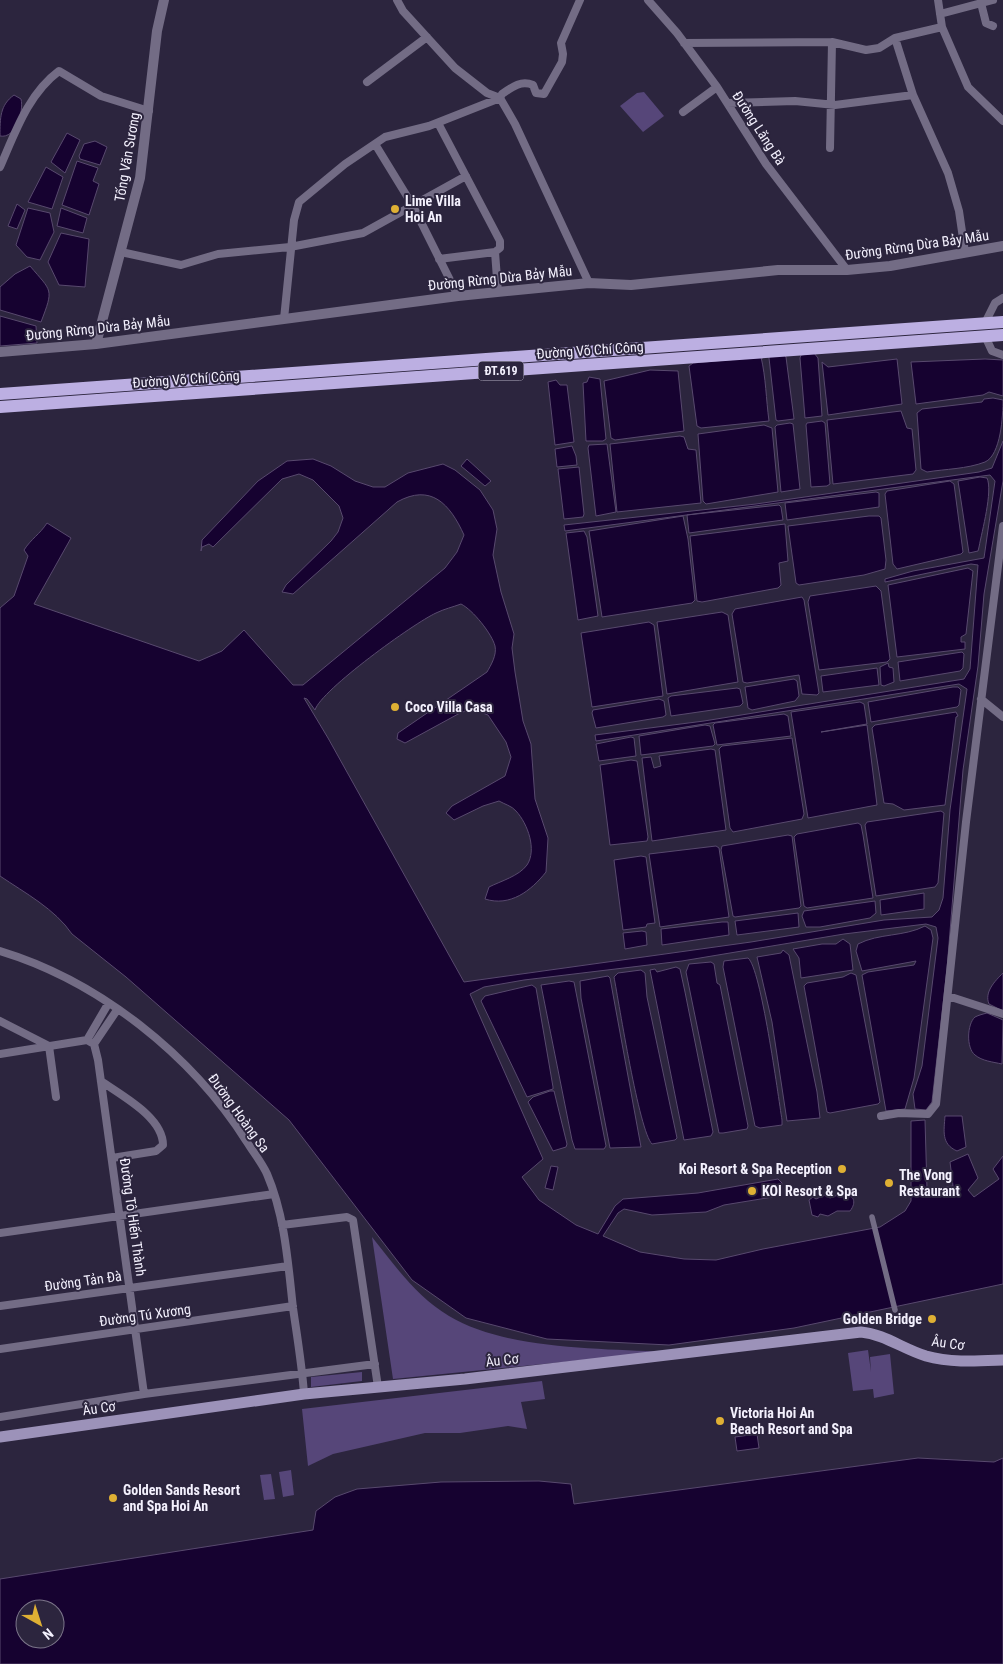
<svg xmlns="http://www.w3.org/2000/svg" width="1003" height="1664" viewBox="0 0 1003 1664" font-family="'Roboto Condensed',sans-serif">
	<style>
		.green { fill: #564679 }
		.water { fill: #160230; stroke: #58496e; fill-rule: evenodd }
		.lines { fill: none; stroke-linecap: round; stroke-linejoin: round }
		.pedestrian { stroke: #736c85; stroke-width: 5.5 }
		.minor { stroke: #736c85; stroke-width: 8 }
		.tertiary { stroke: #736c85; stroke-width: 10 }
		.secondary { stroke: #9c92b9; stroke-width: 11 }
		.primary { stroke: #bcafe2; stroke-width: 12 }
		.poi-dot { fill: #dfb034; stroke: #2c253e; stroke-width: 2 }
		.labels { text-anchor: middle; stroke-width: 4; stroke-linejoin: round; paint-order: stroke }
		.shield { fill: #2c253e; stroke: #b7b3c4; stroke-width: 1 }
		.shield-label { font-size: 12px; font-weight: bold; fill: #f3f0fd }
		.street-label { font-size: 14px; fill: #f3f0fd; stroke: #2c253e }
		.poi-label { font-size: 14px; font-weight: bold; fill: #f3f0fd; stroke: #2c253e; text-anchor: start }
	</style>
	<rect width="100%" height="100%" fill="#2c253e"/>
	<path class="green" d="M644,92L664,116L643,132L620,106L637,93Z
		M372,1237C395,1266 417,1297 449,1316C506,1350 599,1348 664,1352L393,1379Z
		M868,1350L871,1372L870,1357L890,1354L894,1394L874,1398L873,1389L853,1391L848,1353Z
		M362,1372V1381L311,1387V1377Z
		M542,1381L545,1399L521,1402L527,1429L508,1426L460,1433H425L333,1454L308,1466L302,1409Z
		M291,1470L294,1495L283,1497L279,1472Z
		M271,1474L275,1499L264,1500L260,1475Z"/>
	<path class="water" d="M14,95L21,99C24,111 16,139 0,136C0,118 0,105 14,95Z
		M67,133L80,140L65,173L51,162Z
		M95,141L107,147L100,165L80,159L79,156L84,144Z
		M77,161L98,168L93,181L99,184L89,215L62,205Z
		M46,167L63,177L52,209L28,202Z
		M17,204L25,210L17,229L8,226Z
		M28,208L50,213L54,232L40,260L27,257L16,245Z
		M61,208L87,218L83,233L57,226Z
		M61,233L89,239L85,287L59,285L48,262Z
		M30,266C52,292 54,288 41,322L0,310V287L15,274Z
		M0,316L36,326L37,343L0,346Z
		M783,353L786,357L794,419L778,421L776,420L769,358V356Z
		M814,353L818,358L822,416L805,418L800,358L801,355Z
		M761,357C766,378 766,399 769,421L701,428L697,426L689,366L693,363Z
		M897,359L902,404L828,415L822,362L828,367Z
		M985,359L1003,360V396L989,392L983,395L916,404L911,362Z
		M650,370L678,371L684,431L615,440L611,438L604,381Z
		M589,377L600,379L606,439L603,441H586L583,383L587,382Z
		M556,380L560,385H567L574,442L555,445L548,382Z
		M993,398L1003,400C1003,415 1001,455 985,462C967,469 945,469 927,472L921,469L917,413L922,409L982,402L984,399Z
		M901,411L907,428L912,429L916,470L913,474L833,484L827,420Z
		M822,421L825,423L830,484L827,486L811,487L806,425L807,423Z
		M790,423L793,424L800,489L781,492L775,427L777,425Z
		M764,425L772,428L778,492L706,504L703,501L698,434Z
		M680,436L684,437L688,449L696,450L701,503L617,512L610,444Z
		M1003,441V481L984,594L978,666L963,770L947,969L932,1102L926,1110L915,1109L913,1094L922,1066L938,938L936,927L926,924L844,934L682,961L524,980L484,987L470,994L543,1159L522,1177L539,1200L576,1225L598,1234L615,1206L623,1199L698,1193L778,1179L782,1183V1194L779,1196L724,1205L706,1212L652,1215L624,1209L618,1213L603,1236L640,1252L684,1259L716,1260L763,1249L880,1227L905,1211L911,1201V1121L925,1120L927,1189L953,1186L950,1162L968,1154L978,1178L968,1190L974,1197L999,1179L993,1169L1003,1156V1284L794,1328L669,1345L547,1339L466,1318L412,1280L289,1120L126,977L72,934C55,909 25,893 0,876V608L14,596L28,556L24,550C31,539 40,534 47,523L71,538L34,604L199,661L222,651L244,630L293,685H303L445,568L457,552L464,535C450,504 431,483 397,502L293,594L282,592L286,585L331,541L338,532L343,518L339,506L313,480L299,474L282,479L213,547L209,544L202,547L201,551L202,540L258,481L287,461L313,459L331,466L355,481L373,487H385L408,473L443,464L455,470L480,490L493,510L497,529L493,555L501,592L514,634L512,648L515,672L523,721L531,744L535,799L548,838L546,872C531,891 510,907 485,899L489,887C501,881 519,876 527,865C537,850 528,824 516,811C512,806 504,804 499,801L483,806L454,820L446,813L452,806L505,776L511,757L506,742L488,715L472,709L460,713L405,743L397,739L398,733L487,672C491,665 497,655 495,646C492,634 473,610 461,604C453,607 444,609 436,613C414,623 321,690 315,710L307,699L304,698L328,738L464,982L751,942L884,920L932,917L939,910L943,898L950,810L967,689L959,684L596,741L595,735L704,721L964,679L970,669L978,565L971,564L885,582V579L913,571L984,558L995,481L990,475L565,531L564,525L756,504L979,472L992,468Z
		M607,444L616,512L596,516L588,448L589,445Z
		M572,446L576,456L577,465L557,467L555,449Z
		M467,459L491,481L485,486L461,466Z
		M579,467L584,514L583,517L564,519L558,469Z
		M980,477L987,478C993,491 982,531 979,547L978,551L969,553L958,481Z
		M950,481L954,484L963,552L961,554L897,569L893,564L885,494L887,491Z
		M876,492L879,493V507L787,520L785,503Z
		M779,505L781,507L783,520L689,533L687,515Z
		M683,516L688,539L695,600L692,603L602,617L589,531Z
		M869,516H879L881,518L886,560L885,569L864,575L799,585L796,583L788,526Z
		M785,524L788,561L779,563L781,585L778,588L702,602L697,601L690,536Z
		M584,531L587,537L598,616L578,620L566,533Z
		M968,568L973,571L966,634L961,637V642H965V649L897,657L888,585Z
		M876,586L881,591L890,659L887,662L819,670L808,602L810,596Z
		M802,597L804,600L819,693L817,695L802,694L799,675L747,683L743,682L732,614L735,609Z
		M722,612L728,615L738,682L667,694L657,622Z
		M649,622L654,625L663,696L592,707L581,633Z
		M962,652L964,654L963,668L960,671L900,681L898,662Z
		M888,663L889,667L893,668L894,682L884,686L881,685L880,667Z
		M877,668L879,685L823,692L821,676Z
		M794,679L797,681L799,696L795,701L752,710L748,708L745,687Z
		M953,687H958L961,690L959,705L957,707L871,722L868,702Z
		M737,688L740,689L743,703L740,706L671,716L668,698L671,696Z
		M659,699L664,701L666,715L663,717L596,728L592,713L593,710Z
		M860,702L864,704L867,724L821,732L867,725L877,805L808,818L791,712Z
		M956,712L958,716L956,717L945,805L904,810L893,804L884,803L872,728L875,725Z
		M784,714L788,716L791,736L717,745L713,725L715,723Z
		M705,725L710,726L715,744L713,746L641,755L639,736Z
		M631,737L634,738L636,756L599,761L596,744Z
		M792,738L804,814L802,819L733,832L730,828L719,749L722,746Z
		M711,749L715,750L726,830L652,841L642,758L651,757L654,768L661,766L659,756Z
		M631,760L637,761L648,837L647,841L610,845L600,765Z
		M941,811L944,813L938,883L935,887L876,896L865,825L867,822Z
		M858,823L861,825L863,835L873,898L807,908L804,906L794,837L797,834Z
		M788,835L792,836L801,906L799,908L735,917L733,916L721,850L722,846Z
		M716,846L719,848L729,917L660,927L649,854Z
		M641,856L646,857L655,923L647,924L646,927L623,930L614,860Z
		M924,893V909L881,915L880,900Z
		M875,901L876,913L870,918L820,927H806L802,916L804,911Z
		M798,913L799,927L737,935L735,921Z
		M722,922H728L729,935L662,945L661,929Z
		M925,926L931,930L933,938L914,1078L905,1109L886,1111L862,975L868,972L914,965L916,961L862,971L856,951L858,944C879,933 904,937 925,926Z
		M642,931L646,932L647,945L625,949L623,933Z
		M843,939L850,944L853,970L801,978L799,958L793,949L822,944H836Z
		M783,950L789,955L817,1092L820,1118L787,1121L772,1022L757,957L781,953Z
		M748,958C761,968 778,1095 782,1120V1125L760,1128L755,1126L723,967L724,961Z
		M711,962L714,964L717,983L720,985L748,1126L747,1129L723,1133H719L686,972L689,964Z
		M676,967L680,969L685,992L713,1132L711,1136L684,1140L650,970L655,969L657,972Z
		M641,970L645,973L647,997L677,1138L675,1140L652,1144C639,1131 619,1003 614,977L618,973Z
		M851,973L856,975L880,1102L878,1104L830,1113L827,1112L804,986L807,983L843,977Z
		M1003,973V1011L989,1004C984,992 995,981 1003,973Z
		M608,976L610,978L641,1147L610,1148L581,998L580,981Z
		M569,981L574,982L606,1146L604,1149H575L572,1140L541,985Z
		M532,985L536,988L553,1087V1089L527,1097L481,1001L485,996Z
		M987,1013L1003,1020L1002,1064C993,1062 982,1061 975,1055C966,1048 967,1024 975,1017C979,1015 983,1014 987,1013Z
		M550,1091H554L567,1144L566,1147L553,1151L528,1102L533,1097Z
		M945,1116H962L966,1147L957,1151C941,1144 944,1131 945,1116Z
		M551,1166L558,1167L553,1190L545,1188Z
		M843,1193C854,1195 857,1202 850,1211H837L828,1216L820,1214L818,1217L812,1215L809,1200L813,1197L816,1199L825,1195L830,1198Z
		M757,1434L759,1448L737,1451L735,1437Z
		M918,1458L994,1462L1003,1458V1664H0V1579L313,1530L316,1511L335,1497L357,1489L441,1482L539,1481L571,1484L574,1504ZM25,1609H55V1639H25Z"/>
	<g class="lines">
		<path class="pedestrian" d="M872,1217L895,1310"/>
		<path class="minor" d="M397,0L403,11L455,68L487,93L500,98L515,124L589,283
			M648,0L677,33L717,87L766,164L847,270
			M938,0L942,27L968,87L1003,121
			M981,3L986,23L993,26
			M940,14L993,0
			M895,38L913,95L948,173L959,211L965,252
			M684,43L832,42L866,50L879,48L895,38L942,27
			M367,82L427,37
			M728,103L795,101L835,105L913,95
			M683,112L717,87
			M438,123L500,241V248L495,252L439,259
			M375,144L413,206L458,296
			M830,148L832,42
			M0,167C15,133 28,94 59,71L101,96L149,111
			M121,252L181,265L218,254L290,247L363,233L466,176
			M495,252L498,292
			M284,319L294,220L299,202L345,164L385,137L429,126L500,98L502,94C512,87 521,80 533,85L536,93L544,94L562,62L563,54L561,43L580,0
			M985,323L995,303L1003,298
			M985,336L992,351L1003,355
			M981,699L1003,717
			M0,951C99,981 192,1055 247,1142C253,1152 262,1163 267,1174C285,1216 288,1263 293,1308C297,1336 302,1365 304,1394
			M948,996L1003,1014
			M0,1021L49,1046L56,1097
			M87,1040L94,1044L98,1060L144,1394
			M87,1040L108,1004
			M94,1044L117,1010
			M0,1054L87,1040
			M101,1081C122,1096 163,1117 163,1145L156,1151L112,1158
			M881,1116L899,1113L928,1114L936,1104L966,822L1003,526
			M282,1225L347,1217L353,1220L378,1387
			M0,1233L274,1194
			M0,1306L288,1266
			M0,1349L293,1306
			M0,1417L144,1394L375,1364"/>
		<path class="tertiary" d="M96,344L140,178L157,31L164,0
			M0,352L96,344L458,296L589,283L631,285L778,270H847L890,266L1003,246"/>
		<path class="secondary" d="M0,1437L304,1394L465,1379L861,1332C884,1334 903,1349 926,1356C951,1363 978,1361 1003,1360"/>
		<path class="primary" d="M0,394L1003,322
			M0,407L1003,335"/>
	</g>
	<g class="poi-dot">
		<circle cx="395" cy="209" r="5"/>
		<circle cx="395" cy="707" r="5"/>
		<circle cx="842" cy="1169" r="5"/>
		<circle cx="889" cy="1183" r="5"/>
		<circle cx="752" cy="1191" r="5"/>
		<circle cx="932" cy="1319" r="5"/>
		<circle cx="720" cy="1421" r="5"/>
		<circle cx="113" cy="1498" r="5"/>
	</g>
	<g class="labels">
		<rect class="shield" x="478.5" y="361.5" width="45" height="19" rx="4"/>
		<g class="shield-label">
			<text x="501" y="375">ĐT.619</text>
		</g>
		<g class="street-label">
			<text transform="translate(759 128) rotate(57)" y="5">Đường Lăng Bà</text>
			<text transform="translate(127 157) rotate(-80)" y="5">Tống Văn Sương</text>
			<text transform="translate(917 245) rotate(-8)" y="5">Đường Rừng Dừa Bảy Mẫu</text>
			<text transform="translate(500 278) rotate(-6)" y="5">Đường Rừng Dừa Bảy Mẫu</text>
			<text transform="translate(98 328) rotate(-6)" y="5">Đường Rừng Dừa Bảy Mẫu</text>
			<text transform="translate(590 350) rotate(-4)" y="5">Đường Võ Chí Công</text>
			<text transform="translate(186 379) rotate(-4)" y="5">Đường Võ Chí Công</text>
			<text transform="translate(239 1113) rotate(54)" y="5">Đường Hoàng Sa</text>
			<text transform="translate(133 1217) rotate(82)" y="5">Đường Tô Hiến Thành</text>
			<text transform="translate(83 1281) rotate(-8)" y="5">Đường Tản Đà</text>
			<text transform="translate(145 1315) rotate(-8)" y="5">Đường Tú Xương</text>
			<text transform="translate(948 1343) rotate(8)" y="5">Âu Cơ</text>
			<text transform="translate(502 1360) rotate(-6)" y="5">Âu Cơ</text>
			<text transform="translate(99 1408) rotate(-8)" y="5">Âu Cơ</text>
		</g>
		<g class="poi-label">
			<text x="405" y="206">Lime Villa<tspan x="405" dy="16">Hoi An</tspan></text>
			<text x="405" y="712">Coco Villa Casa</text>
			<text x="832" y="1174" text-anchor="end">Koi Resort &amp; Spa Reception</text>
			<text x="899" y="1180">The Vong<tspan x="899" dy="16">Restaurant</tspan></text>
			<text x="762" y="1196">KOI Resort &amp; Spa</text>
			<text x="922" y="1324" text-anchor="end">Golden Bridge</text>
			<text x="730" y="1418">Victoria Hoi An<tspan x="730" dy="16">Beach Resort and Spa</tspan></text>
			<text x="123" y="1495">Golden Sands Resort<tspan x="123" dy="16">and Spa Hoi An</tspan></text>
		</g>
	</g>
	<g transform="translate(40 1624) rotate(141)"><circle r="24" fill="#2c253e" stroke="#7c768a"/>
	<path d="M0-4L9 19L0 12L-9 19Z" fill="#dfb034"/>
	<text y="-8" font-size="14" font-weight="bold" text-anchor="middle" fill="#f3f0fd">N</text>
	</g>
</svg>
